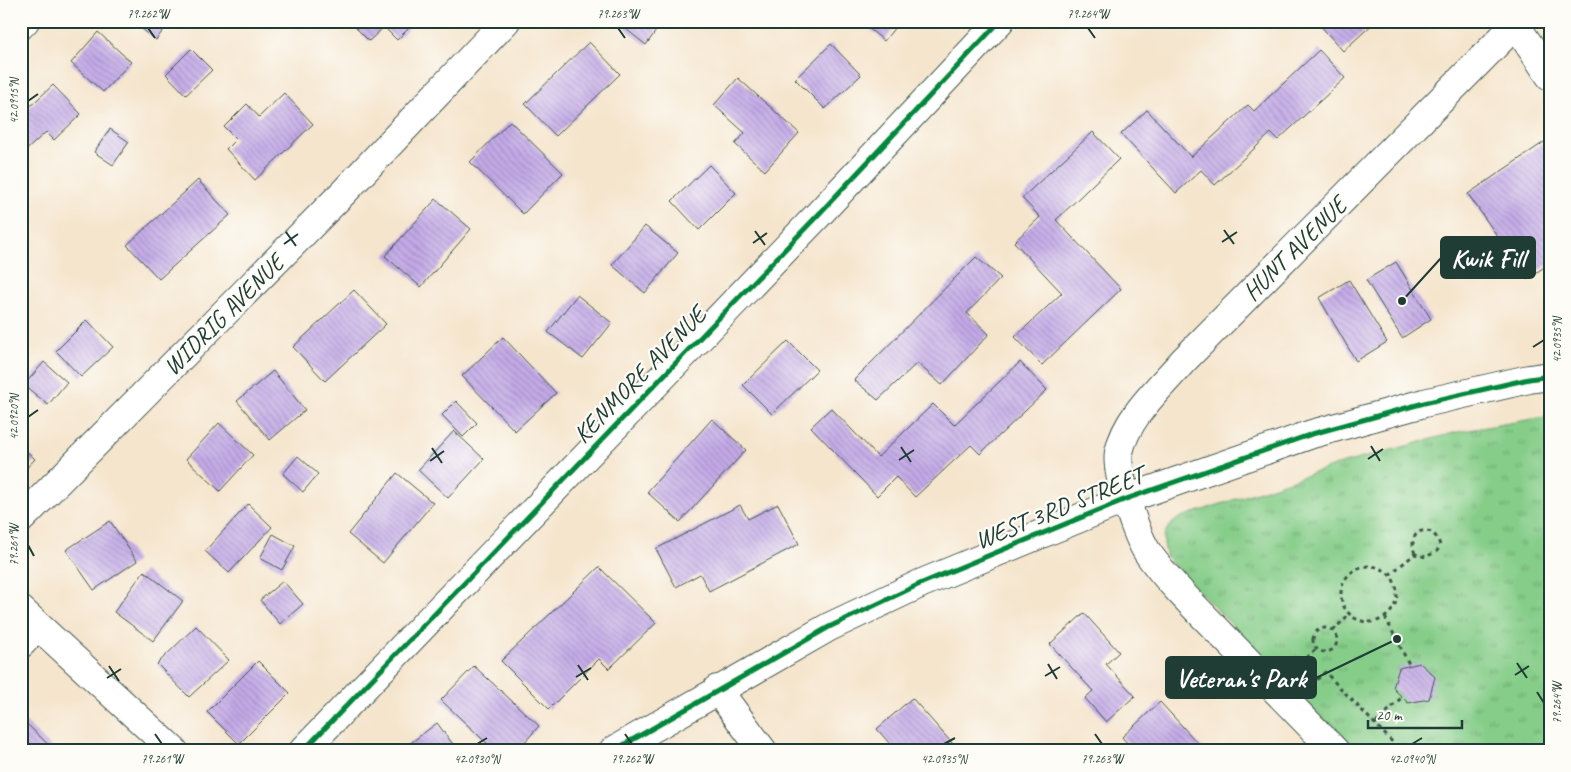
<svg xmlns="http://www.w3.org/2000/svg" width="1571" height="772" viewBox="0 0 1571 772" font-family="Caveat,sans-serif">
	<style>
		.grass { fill: url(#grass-tufts); stroke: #52855e }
		.building { fill: url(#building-back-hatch) }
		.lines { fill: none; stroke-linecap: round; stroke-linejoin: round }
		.minor-casing { stroke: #3f564b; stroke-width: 30 }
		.path { stroke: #3f564b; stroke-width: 3; stroke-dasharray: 4 4; stroke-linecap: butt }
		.minor { stroke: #fff; stroke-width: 28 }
		.cycleway-casing { stroke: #fdfcf7; stroke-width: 8 }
		.cycleway { stroke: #00873e; stroke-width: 5 }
		.ticks { fill: none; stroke: #1f3d34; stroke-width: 2 }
		.labels { text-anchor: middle; stroke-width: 4.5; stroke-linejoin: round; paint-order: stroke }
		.street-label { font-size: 25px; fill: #1f3d34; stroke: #fdfcf7 }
		.leader { fill: none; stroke: #1f3d34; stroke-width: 2 }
		.callout-dot { fill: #1f3d34; stroke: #fdfcf7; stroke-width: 2 }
		.callout { fill: #1f3d34; stroke: #1f3d34; stroke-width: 2 }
		.callout-label { font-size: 26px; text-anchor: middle; font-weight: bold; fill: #fff }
		.neatline { fill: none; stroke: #1f3d34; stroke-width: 2 }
		.ticks-label { font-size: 12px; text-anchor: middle; fill: #1f3d34 }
	</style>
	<defs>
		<pattern id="grass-tufts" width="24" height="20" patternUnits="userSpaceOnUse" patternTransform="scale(1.25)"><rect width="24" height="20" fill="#86cd89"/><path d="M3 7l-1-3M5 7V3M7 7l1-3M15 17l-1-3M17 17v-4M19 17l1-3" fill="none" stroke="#6da871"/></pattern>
		<pattern id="building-back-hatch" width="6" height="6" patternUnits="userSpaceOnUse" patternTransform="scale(1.25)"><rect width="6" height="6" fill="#c4aae8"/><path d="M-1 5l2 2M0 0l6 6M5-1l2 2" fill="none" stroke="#9f8cbd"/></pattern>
	</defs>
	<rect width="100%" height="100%" fill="#fdfcf7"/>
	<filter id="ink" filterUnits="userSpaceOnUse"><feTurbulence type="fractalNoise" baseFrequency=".02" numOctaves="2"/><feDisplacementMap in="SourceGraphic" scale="10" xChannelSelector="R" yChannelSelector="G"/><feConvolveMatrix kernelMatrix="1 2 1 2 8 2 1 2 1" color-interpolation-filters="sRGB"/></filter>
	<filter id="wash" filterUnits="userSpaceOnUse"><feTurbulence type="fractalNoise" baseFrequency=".0096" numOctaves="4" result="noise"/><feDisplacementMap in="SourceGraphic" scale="20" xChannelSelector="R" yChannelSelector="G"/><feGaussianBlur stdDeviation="1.12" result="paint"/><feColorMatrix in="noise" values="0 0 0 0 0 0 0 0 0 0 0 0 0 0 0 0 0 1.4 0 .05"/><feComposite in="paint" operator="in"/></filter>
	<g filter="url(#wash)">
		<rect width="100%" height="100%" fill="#f5e5cd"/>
		<path class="grass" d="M1550,416V751H1354L1167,558C1162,538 1161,531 1179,518L1337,465L1457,432Z"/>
		<g id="blocks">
			<path class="building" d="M132,21H170L156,40Z
				M349,21H416L397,40L384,27L369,41Z
				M616,21H663L646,45Z
				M860,21H900L884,41Z
				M1322,21H1376L1343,51L1319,24Z
				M98,32L131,62L103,92L71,63Z
				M589,42L620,74L556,136L525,104Z
				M831,44L861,75L825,109L795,79Z
				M191,49L212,70L186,95L166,74Z
				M1319,50L1345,78L1278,140L1271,133L1215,185L1201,170L1176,193L1121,134L1147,110L1191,157L1248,105L1254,111Z
				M738,78L799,133L765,171L735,144L745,133L714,105Z
				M53,85L81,114L54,140L46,132L21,155V115Z
				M284,93L313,124L255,180L226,149L236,139L224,127L247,104L259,117Z
				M510,121L563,173L523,214L470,162Z
				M110,129L129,142L113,165L94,152Z
				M1093,132L1119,159L1056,220L1121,289L1042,365L1015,337L1062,293L1014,242L1040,217L1022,198Z
				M1550,138V245L1546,248L1550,253V263L1527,279L1468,194Z
				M709,165L736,193L699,230L672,201Z
				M198,180L230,215L159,279L127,245Z
				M436,199L471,229L421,287L385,256Z
				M645,226L678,253L645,293L612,265Z
				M976,257L1001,278L967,313L989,334L942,385L917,363L878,400L854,380Z
				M1396,262L1431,319L1402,338L1366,280Z
				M1349,280L1387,342L1356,361L1319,298Z
				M354,290L386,324L325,381L293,347Z
				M577,295L612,323L583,359L548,332Z
				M87,320L113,347L81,377L56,351Z
				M503,337L556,393L515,431L462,376Z
				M788,341L817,370L772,414L743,385Z
				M44,362L67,382L48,405L24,385Z
				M1020,362L1047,390L980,454L971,445L915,497L896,477L877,496L811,427L831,408L878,457L933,404L954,425Z
				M273,371L305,410L270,440L237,401Z
				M456,401L477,423L463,437L442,415Z
				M712,419L746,450L680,522L647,492Z
				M219,423L253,455L220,491L186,459Z
				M454,431L484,459L448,498L418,470Z
				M21,446L35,459L21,474Z
				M298,456L318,474L303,492L283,474Z
				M397,473L433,503L383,563L348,534Z
				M248,504L272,527L229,573L205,551Z
				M778,504L799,544L709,591L700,574L676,587L656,549L740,505L748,519Z
				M110,521L137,561L94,590L66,550Z
				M273,534L295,546L282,570L260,558Z
				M599,567L656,623L609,669L599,659L549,709L501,661Z
				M144,571L183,601L153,641L114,612Z
				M283,581L303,604L280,624L260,600Z
				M1084,613L1119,652L1106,664L1135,696L1106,722L1085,698L1093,691L1050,644Z
				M196,626L229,660L189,697L157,664Z
				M258,661L290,693L239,744L207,712Z
				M1420,663L1435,677L1429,699L1408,703L1393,688L1399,668Z
				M474,666L539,726L517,751H495L441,700Z
				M912,698L959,751H896L877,729Z
				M1160,702L1205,751H1134L1122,737Z
				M25,722L55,751H21V726Z
				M437,723L458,751H406L404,748Z"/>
		</g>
	</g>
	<g filter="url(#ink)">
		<use href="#blocks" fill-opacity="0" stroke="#3f564b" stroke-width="1"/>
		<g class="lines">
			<g class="minor-casing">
				<path id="minor" d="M1513,21L1550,76
					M21,25L25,21
					M21,519L344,192L506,21
					M21,610L174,751
					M21,644L38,626
					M717,689L763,751
					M303,751L818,215L1000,21
					M613,751L829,627L922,583L1126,499L1312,434L1424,403L1529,379L1550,376
					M1335,751C1298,713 1261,675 1224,637C1199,611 1171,585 1150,556C1137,539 1115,473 1119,452C1127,416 1160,388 1183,361L1519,21"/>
			</g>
			<path class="path" d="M1341 594a28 28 0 1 1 56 0a28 28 0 1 1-56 0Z
				M1389,575L1415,554L1426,557L1437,551L1440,546C1435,522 1405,527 1415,554
				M1385,617L1410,666
				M1313 640a12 12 0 1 1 24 0a12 12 0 1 1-24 0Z
				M1333,631L1349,614
				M1295,669L1316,649
				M1311,685L1325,672L1401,751
				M1375,724L1402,697"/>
			<use href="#minor" class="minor"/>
			<g class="cycleway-casing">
				<path id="cycleway" d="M303,751L818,215L1000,21
					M613,751L829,627L922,583L1126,499L1312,434L1424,403L1529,379L1550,376"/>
			</g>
			<use href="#cycleway" class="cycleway"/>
		</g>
	</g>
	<path class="ticks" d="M148,28L155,38M618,28L625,38M1088,28L1095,38M28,101L38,94M1224,230L1234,244M755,231L765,245M286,232L296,246M1222,242L1237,232M753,243L767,233M284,244L298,234M1533,347L1544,340M28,417L38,410M1371,446L1380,461M901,447L911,462M432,448L442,463M1368,459L1383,449M899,460L914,450M430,461L444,451M28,545L34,556M1517,663L1527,678M1048,664L1057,679M578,665L588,680M109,666L119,681M1515,675L1529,666M1045,676L1060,667M576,677L591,668M107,678L121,669M1537,692L1544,703M155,734L162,744M625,734L632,744M1095,734L1102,744M477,744L487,738M944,744L955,738M1412,744L1422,738"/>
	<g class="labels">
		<g class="street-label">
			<text transform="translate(1294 248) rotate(-45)" y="9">HUNT AVENUE</text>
			<text transform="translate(223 314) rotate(-45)" y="9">WIDRIG AVENUE</text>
			<text transform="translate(639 374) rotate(-46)" y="9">KENMORE AVENUE</text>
			<text transform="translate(1059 507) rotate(-22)" y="9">WEST 3RD STREET</text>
		</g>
	</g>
	<path class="leader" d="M1402 301L1441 258M1397 639L1316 678"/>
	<g class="callout-dot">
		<circle cx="1402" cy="301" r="5"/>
		<circle cx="1397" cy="639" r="5"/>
	</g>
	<g class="callout">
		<rect x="1441" y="237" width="94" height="41" rx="5"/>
		<rect x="1166" y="657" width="150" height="41" rx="5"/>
	</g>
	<g class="callout-label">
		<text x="1488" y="267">Kwik Fill</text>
		<text x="1241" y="687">Veteran's Park</text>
	</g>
	<rect width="1571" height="772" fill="none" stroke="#fdfcf7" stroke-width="55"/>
	<path d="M1368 720v8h94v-8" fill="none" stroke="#1f3d34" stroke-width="2.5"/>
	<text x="1376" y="720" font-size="15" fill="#1f3d34" stroke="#fdfcf7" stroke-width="4" paint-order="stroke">20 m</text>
	<rect x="28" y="28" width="1516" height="716" class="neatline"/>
	<g class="ticks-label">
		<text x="148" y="18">79.262°W</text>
		<text x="618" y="18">79.263°W</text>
		<text x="1088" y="18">79.264°W</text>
		<text transform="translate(14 101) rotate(-90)" y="4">42.0915°N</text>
		<text transform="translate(1557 340) rotate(-90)" y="4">42.0935°N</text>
		<text transform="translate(14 417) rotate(-90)" y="4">42.0920°N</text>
		<text transform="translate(14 545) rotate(-90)" y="4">79.261°W</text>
		<text transform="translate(1557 703) rotate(-90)" y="4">79.264°W</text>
		<text x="162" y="763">79.261°W</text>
		<text x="477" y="763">42.0930°N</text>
		<text x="632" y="763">79.262°W</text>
		<text x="944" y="763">42.0935°N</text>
		<text x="1102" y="763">79.263°W</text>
		<text x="1412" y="763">42.0940°N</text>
	</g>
</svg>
